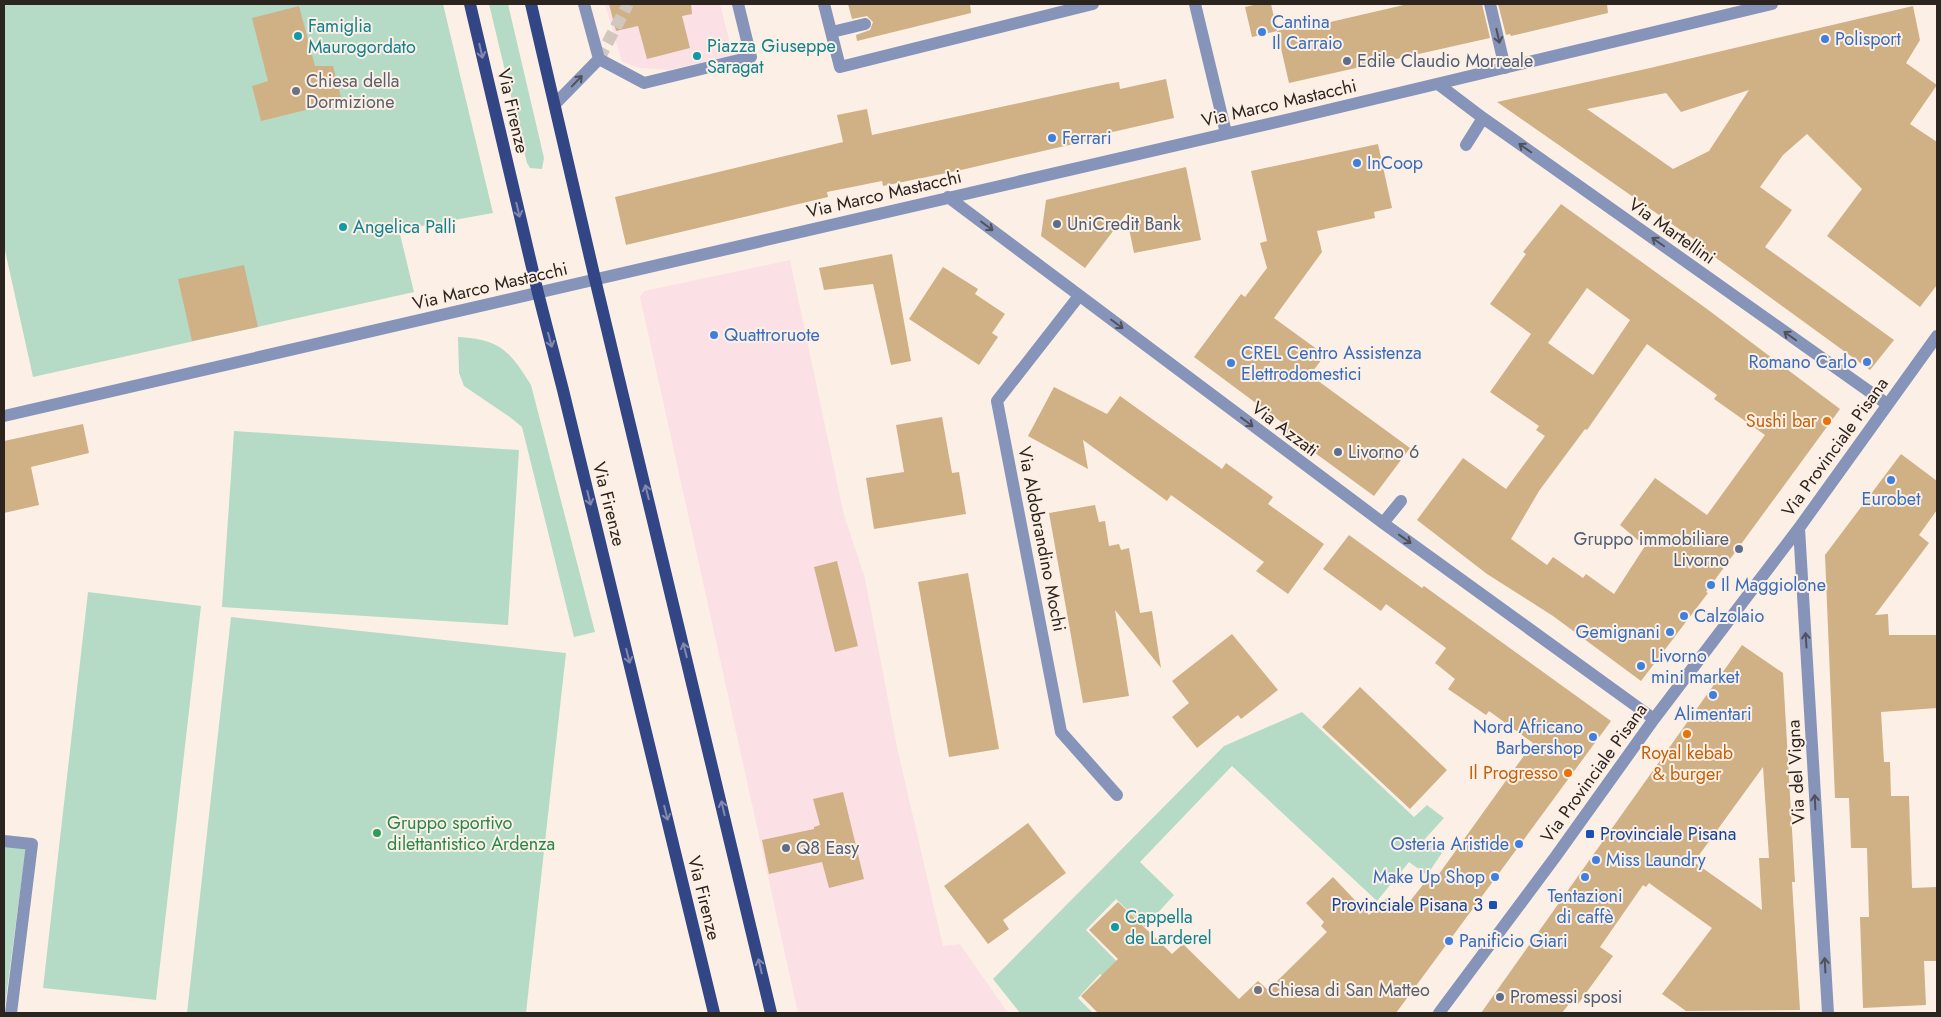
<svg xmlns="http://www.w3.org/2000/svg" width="1941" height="1017" viewBox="0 0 1941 1017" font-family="Jost,sans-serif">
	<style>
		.commercial { fill: #fbe1e5 }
		.green { fill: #b5dbc7 }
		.building { fill: #d0b085; fill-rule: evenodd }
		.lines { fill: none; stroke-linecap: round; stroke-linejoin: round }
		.minor-tunnel { stroke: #d2c7be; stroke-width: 12; stroke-dasharray: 12 6; stroke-linecap: butt }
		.minor { stroke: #8694b9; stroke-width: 12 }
		.major { stroke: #324585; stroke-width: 12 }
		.oneway { stroke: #50515c }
		.oneway2 { stroke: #8389ac }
		.shop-dot { fill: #3f7fe0; stroke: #fcf0e6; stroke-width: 2 }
		.culture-dot { fill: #0f9aa8; stroke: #fcf0e6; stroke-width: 2 }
		.service-dot { fill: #5c6f8a; stroke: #fcf0e6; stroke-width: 2 }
		.worship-dot { fill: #6b7280; stroke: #fcf0e6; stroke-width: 2 }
		.food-dot { fill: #e8710a; stroke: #fcf0e6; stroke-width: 2 }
		.leisure-dot { fill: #2e9e5b; stroke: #fcf0e6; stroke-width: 2 }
		.transit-dot { fill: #1a4fb4; stroke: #fcf0e6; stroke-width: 2 }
		.labels { text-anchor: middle; stroke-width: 4; stroke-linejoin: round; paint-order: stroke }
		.shop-label { font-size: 18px; fill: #366cbe; stroke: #fcf0e6; text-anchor: start }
		.culture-label { font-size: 18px; fill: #0d838f; stroke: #fcf0e6; text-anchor: start }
		.service-label { font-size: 18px; fill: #4e5e75; stroke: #fcf0e6; text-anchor: start }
		.worship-label { font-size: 18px; fill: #5b616d; stroke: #fcf0e6; text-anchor: start }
		.street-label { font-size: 18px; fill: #2c241e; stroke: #fcf0e6 }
		.food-label { font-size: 18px; fill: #c56008; stroke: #fcf0e6; text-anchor: end }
		.leisure-label { font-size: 18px; fill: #27864d; stroke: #fcf0e6; text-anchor: start }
		.transit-label { font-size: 18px; fill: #164399; stroke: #fcf0e6; text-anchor: start }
	</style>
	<rect width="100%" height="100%" fill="#fcf0e6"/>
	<path class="commercial" d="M605,4H720L733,55L669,70L640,68L622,62Z
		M790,260L844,515L865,578L897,747L943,946L960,944L1008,1013H798L640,297L644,291Z"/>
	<path class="green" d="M4,4H443L493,213L399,230L414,292L33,377L4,246Z
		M489,4H508L544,158L542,169L530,168L527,163Z
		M458,337C500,339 510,351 531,385L595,632L574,637L522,427L511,418L464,386L459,373Z
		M234,431L519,450L508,625L222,607Z
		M88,592L201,606L156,1000L43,988Z
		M231,617L566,653L526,1013H187Z
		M1302,712L1414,817L1427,805L1444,818L1424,840L1442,853L1427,875L1409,862L1377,901L1232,766L1140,862L1174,895L1145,927L1116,899L1086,930L1140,985L1126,998L1100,974L1078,998L1093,1013H1020L993,979L1224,746Z
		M4,836L27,839L4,1013Z"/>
	<path class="building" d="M609,4H691L692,14L682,16L690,48L647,59L638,26L616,31Z
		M848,4H970L971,13L857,41L856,35L870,30L873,22L867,16L852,19Z
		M1258,4H1271L1277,31L1252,37L1245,7Z
		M1408,4H1482L1490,38L1289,83L1277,31L1325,20L1326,23Z
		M1498,4H1607L1608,13L1511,36L1510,34L1506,35Z
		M299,6L315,66H333L342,101L261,121L252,86L268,81L252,18Z
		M1913,6L1920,40L1906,63L1937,85L1910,124L1937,142V285L1920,307L1827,236L1862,189L1807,134L1783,155L1760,187L1792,210L1765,247L1894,340L1870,370L1701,247L1702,245L1497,102L1650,68ZM1749,90L1709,151L1673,169L1587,109L1666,93L1681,112Z
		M1166,79L1174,118L1095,136V139L961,170L883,186L882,181L827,192L828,197L626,245L615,197L843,142L837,115L867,109L872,135L1107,84L1119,82L1120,89Z
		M1378,144L1392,208L1374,212L1375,218L1317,231L1322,252L1274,318L1325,355L1310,375L1410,448L1374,496L1285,431L1288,427L1194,357L1241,294L1245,297L1267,268L1260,243L1267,241L1251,171Z
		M1186,167L1201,240L1134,253L1126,214L1085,268L1041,236L1046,200Z
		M1561,204L1707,309L1840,409L1706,592L1708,593L1641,681L1553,616L1487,574L1417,520L1463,458L1506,489L1545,436L1536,430L1539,426L1490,392L1531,334L1490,304L1526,254L1523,252ZM1587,288L1630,320L1593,375L1548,343ZM1647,344L1717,395L1714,399L1765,435L1707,515L1655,478L1620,525L1645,546L1614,594L1586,574L1583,578L1553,557L1547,565L1511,539L1539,491L1585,429L1587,430Z
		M892,254L911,361L891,365L873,284L824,290L819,268Z
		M244,265L258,327L192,341L178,279Z
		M943,267L978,289L975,294L1005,314L992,333L998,337L979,365L909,319Z
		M1054,387L1107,414L1120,396L1222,469L1226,463L1273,497L1268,504L1324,544L1288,594L1256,571L1264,562L1171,495L1167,501L1083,440L1088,469L1028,436Z
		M942,417L952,473L959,472L966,514L874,529L866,478L904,472L896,425Z
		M83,424L89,453L31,467L39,505L4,513V441Z
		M1901,454L1937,481V510L1919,535L1929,543L1875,615L1888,614L1889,635H1937V708L1881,712L1884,762H1890L1891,796H1909L1912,888L1937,887V961H1924L1926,1005L1863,1008L1860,917H1869L1867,848H1851L1849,798H1835L1825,555Z
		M1095,505L1099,522L1105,521L1109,546L1119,544L1121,550L1129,548L1140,613L1152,611L1161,668L1115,610L1129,696L1083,703L1049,513Z
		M1349,535L1422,588L1424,586L1611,721L1396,1013H1098L1081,996L1118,959L1089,930L1118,902L1172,954L1183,944L1239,999L1258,981L1268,990L1327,932L1321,926L1324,922L1306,903L1333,877L1369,915L1388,897L1403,910L1429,877L1434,881L1533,743L1489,711L1486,715L1448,689L1455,679L1435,663L1446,648L1386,604L1381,611L1323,569Z
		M837,561L858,646L835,652L814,567Z
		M968,573L999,749L949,757L918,582Z
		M1232,634L1278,690L1241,719L1238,715L1197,748L1172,717L1189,703L1172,681Z
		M1742,645L1783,673L1795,882H1792L1800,1010L1686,1011L1662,994L1712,928L1649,883L1646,887L1643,885L1600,947L1613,956L1578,1004L1572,1000L1562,1013H1481ZM1763,767L1769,858H1759L1762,910L1694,862Z
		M1360,687L1447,770L1410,809L1322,727Z
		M843,792L864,879L829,888L822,862L769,874L762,840L814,829V827L820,825L813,799Z
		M1028,823L1066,873L1003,920L1009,929L988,944L944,886Z"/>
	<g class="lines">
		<path class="minor-tunnel" d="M599,59L628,4"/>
		<path class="minor" d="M584,4L599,59L644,83L751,57L738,4
			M824,4L840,67L1093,4
			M1195,4L1226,133
			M1490,4L1505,68
			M832,32L865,24
			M1438,84L1483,118L1887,404
			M555,104L599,59
			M1466,145L1483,118
			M948,197L1383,523L1654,719
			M1079,296L997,401L1061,732L1117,795
			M4,416L1290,119L1772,4
			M1383,523L1401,501
			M1799,528L1828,1013
			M4,841L32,844L11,1013
			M1439,1013L1556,856L1654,719L1799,528L1937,336"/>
		<path class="major" d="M470,4L538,293L563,390L714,1013
			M531,4L595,279L771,1013"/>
	</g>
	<defs><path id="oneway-shaft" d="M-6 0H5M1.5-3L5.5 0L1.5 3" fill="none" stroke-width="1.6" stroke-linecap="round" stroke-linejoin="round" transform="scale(1.25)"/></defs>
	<g class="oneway">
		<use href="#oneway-shaft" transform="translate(1498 36) rotate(77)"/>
		<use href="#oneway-shaft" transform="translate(577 81) rotate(-46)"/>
		<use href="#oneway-shaft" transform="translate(1525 148) rotate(-145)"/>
		<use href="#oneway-shaft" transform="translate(987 226) rotate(37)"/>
		<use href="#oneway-shaft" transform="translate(1658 242) rotate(-145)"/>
		<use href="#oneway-shaft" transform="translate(1117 324) rotate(37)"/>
		<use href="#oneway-shaft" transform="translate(1790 336) rotate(-145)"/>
		<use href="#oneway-shaft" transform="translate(1247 422) rotate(37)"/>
		<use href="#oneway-shaft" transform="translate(1405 539) rotate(36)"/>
		<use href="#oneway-shaft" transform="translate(1806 640) rotate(-94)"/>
		<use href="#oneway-shaft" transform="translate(1815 802) rotate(-93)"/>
		<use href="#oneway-shaft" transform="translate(1825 965) rotate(-93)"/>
	</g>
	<g class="oneway2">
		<use href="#oneway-shaft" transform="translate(481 51) rotate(77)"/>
		<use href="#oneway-shaft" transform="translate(518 210) rotate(77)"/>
		<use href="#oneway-shaft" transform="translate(550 340) rotate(75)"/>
		<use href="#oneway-shaft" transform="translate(647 492) rotate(-104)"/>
		<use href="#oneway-shaft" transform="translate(589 498) rotate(76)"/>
		<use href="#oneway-shaft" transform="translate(685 650) rotate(-104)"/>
		<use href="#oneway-shaft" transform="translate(628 656) rotate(76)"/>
		<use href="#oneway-shaft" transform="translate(723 808) rotate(-103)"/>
		<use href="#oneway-shaft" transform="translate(666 813) rotate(76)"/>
		<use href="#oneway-shaft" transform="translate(760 966) rotate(-103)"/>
	</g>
	<g class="shop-dot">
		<circle cx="1262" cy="32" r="5"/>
		<circle cx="1825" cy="39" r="5"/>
		<circle cx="1052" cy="138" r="5"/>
		<circle cx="1357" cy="163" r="5"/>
		<circle cx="714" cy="335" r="5"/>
		<circle cx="1867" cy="362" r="5"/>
		<circle cx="1231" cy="363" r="5"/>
		<circle cx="1891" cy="480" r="5"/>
		<circle cx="1711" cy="585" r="5"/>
		<circle cx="1684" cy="616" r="5"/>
		<circle cx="1670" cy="632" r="5"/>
		<circle cx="1641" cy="666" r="5"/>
		<circle cx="1713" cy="695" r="5"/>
		<circle cx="1593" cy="737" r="5"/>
		<circle cx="1519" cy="844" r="5"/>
		<circle cx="1596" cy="860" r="5"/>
		<circle cx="1495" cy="877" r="5"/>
		<circle cx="1585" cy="877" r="5"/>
		<circle cx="1449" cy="941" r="5"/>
	</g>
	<g class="culture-dot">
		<circle cx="298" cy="36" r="5"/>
		<circle cx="697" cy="56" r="5"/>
		<circle cx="343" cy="227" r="5"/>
		<circle cx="1115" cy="927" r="5"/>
	</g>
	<g class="service-dot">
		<circle cx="1347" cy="61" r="5"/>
		<circle cx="1057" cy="224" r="5"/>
		<circle cx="1338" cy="452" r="5"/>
		<circle cx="1739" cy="549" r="5"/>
		<circle cx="786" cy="848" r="5"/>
		<circle cx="1500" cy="997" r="5"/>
	</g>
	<g class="worship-dot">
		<circle cx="296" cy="91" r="5"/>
		<circle cx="1258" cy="990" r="5"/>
	</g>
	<g class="food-dot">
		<circle cx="1827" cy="421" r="5"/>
		<circle cx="1687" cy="734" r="5"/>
		<circle cx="1568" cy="773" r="5"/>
	</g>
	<circle class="leisure-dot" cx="377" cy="833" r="5"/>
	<g class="transit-dot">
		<rect x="1585" y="829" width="10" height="10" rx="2.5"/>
		<rect x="1488" y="900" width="10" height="10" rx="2.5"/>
	</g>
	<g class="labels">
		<g class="shop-label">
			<text x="1272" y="28">Cantina<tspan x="1272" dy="21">Il Carraio</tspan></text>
			<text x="1835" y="45">Polisport</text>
			<text x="1062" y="144">Ferrari</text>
			<text x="1367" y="169">InCoop</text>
			<text x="724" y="341">Quattroruote</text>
			<text x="1241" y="359">CREL Centro Assistenza<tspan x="1241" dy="21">Elettrodomestici</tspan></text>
			<text x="1857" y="368" text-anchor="end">Romano Carlo</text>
			<text x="1891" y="505" text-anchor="middle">Eurobet</text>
			<text x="1721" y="591">Il Maggiolone</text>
			<text x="1694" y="622">Calzolaio</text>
			<text x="1660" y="638" text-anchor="end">Gemignani</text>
			<text x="1651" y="662">Livorno<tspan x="1651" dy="21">mini market</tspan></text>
			<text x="1713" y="720" text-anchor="middle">Alimentari</text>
			<text x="1583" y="733" text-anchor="end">Nord Africano<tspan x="1583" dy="21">Barbershop</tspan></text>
			<text x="1509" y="850" text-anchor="end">Osteria Aristide</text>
			<text x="1606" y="866">Miss Laundry</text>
			<text x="1485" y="883" text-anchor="end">Make Up Shop</text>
			<text x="1585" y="902" text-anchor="middle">Tentazioni<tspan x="1585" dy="21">di caffè</tspan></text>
			<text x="1459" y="947">Panificio Giari</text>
		</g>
		<g class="culture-label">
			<text x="308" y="32">Famiglia<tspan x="308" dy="21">Maurogordato</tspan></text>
			<text x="707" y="52">Piazza Giuseppe<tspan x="707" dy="21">Saragat</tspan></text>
			<text x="353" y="233">Angelica Palli</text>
			<text x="1125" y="923">Cappella<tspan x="1125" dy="21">de Larderel</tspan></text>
		</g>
		<g class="service-label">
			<text x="1357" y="67">Edile Claudio Morreale</text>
			<text x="1067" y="230">UniCredit Bank</text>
			<text x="1348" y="458">Livorno 6</text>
			<text x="1729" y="545" text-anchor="end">Gruppo immobiliare<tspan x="1729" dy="21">Livorno</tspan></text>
			<text x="796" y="854">Q8 Easy</text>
			<text x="1510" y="1003">Promessi sposi</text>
		</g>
		<g class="worship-label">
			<text x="306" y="87">Chiesa della<tspan x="306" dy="21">Dormizione</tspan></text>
			<text x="1268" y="996">Chiesa di San Matteo</text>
		</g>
		<g class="street-label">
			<text transform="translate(1279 103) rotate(-13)" y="6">Via Marco Mastacchi</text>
			<text transform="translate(513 111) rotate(77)" y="6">Via Firenze</text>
			<text transform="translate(884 194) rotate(-13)" y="6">Via Marco Mastacchi</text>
			<text transform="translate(1672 231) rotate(35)" y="6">Via Martellini</text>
			<text transform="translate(490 286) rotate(-13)" y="6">Via Marco Mastacchi</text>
			<text transform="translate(1285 429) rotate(37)" y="6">Via Azzati</text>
			<text transform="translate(1835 447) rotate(-54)" y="6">Via Provinciale Pisana</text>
			<text transform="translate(609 504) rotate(76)" y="6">Via Firenze</text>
			<text transform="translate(1042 539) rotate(79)" y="6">Via Aldobrandino Mochi</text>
			<text transform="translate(1796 772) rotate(-93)" y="6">Via del Vigna</text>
			<text transform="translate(1594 773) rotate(-54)" y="6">Via Provinciale Pisana</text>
			<text transform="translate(704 898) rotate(76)" y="6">Via Firenze</text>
		</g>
		<g class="food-label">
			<text x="1817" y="427">Sushi bar</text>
			<text x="1687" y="759" text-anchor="middle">Royal kebab<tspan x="1687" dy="21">&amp; burger</tspan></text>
			<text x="1558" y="779">Il Progresso</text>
		</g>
		<g class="leisure-label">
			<text x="387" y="829">Gruppo sportivo<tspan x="387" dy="21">dilettantistico Ardenza</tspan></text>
		</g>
		<g class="transit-label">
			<text x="1600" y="840">Provinciale Pisana</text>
			<text x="1483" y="911" text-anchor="end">Provinciale Pisana 3</text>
		</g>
	</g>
	<rect width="1941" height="1017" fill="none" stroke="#2c241e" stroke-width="10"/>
</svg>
